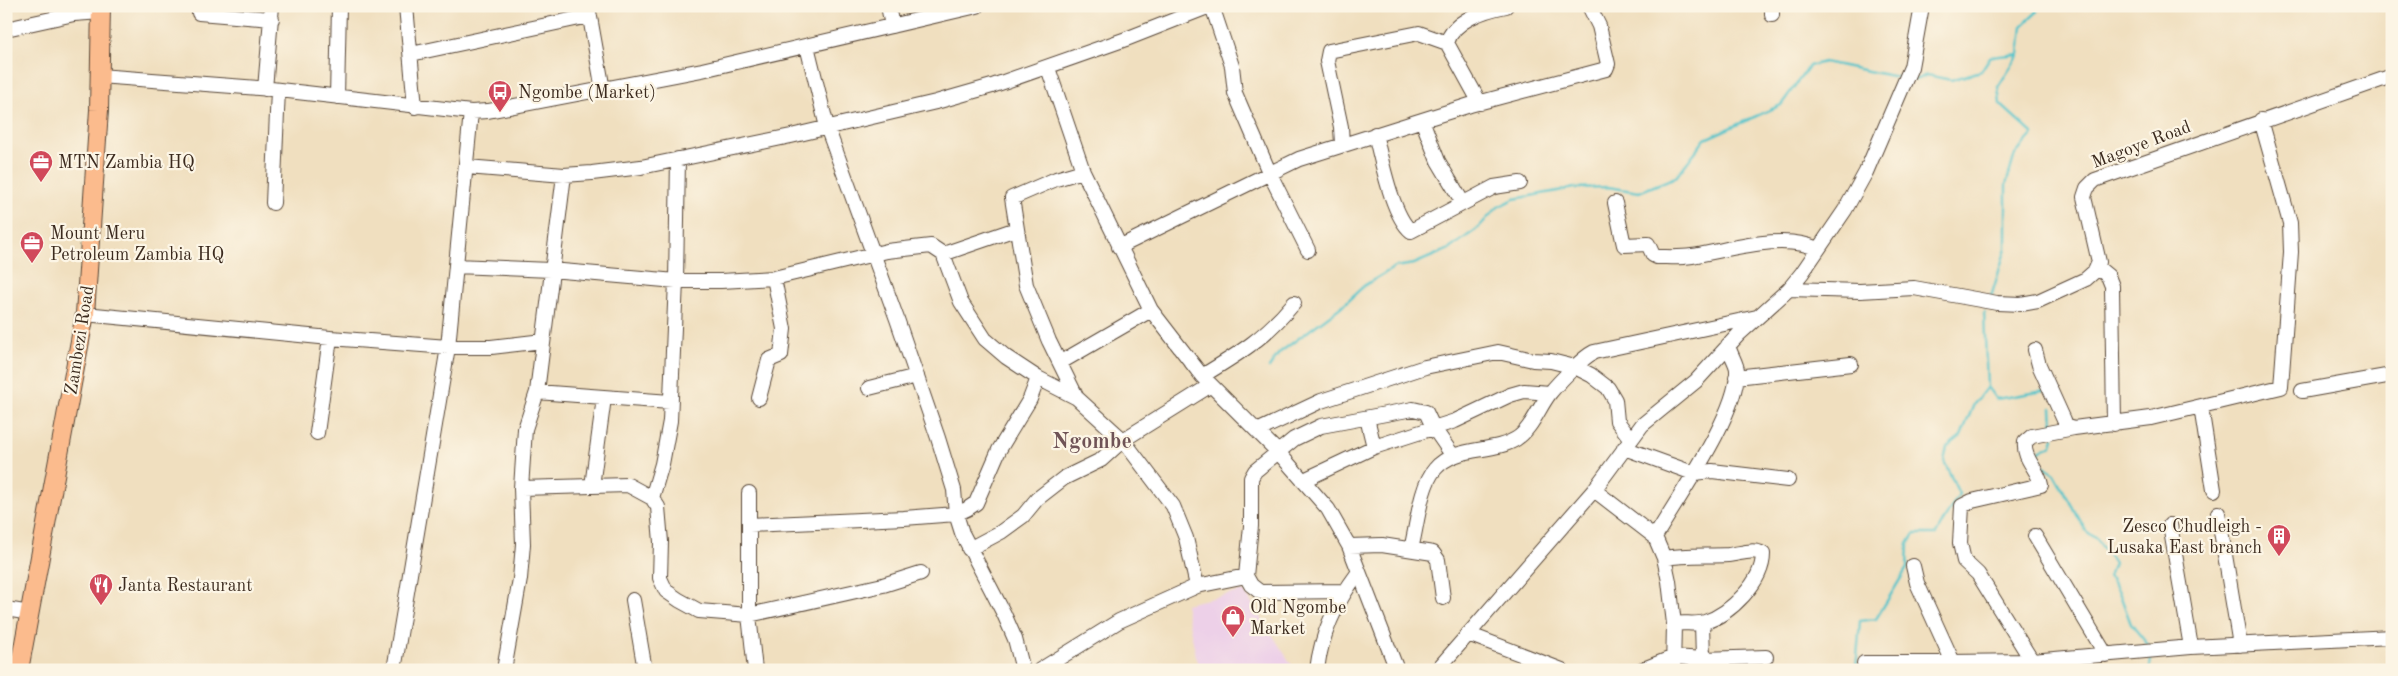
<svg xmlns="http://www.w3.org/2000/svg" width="2398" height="676" viewBox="0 0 2398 676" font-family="'Old Standard TT',serif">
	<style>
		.built { fill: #edd0e8 }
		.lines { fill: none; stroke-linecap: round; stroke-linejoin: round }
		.stream { stroke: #56c4ca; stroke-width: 2.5 }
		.minor-casing { stroke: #564536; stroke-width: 16 }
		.major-casing { stroke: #564536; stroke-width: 20 }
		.minor { stroke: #fff; stroke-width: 14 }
		.major { stroke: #fbbb8d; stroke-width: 18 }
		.labels { text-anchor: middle; stroke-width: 4.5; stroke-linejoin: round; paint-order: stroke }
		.poi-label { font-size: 18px; fill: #3b2a1e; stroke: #fcf5e5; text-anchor: start }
		.street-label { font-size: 18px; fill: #3b2a1e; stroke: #fcf5e5 }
		.district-label { font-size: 22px; font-weight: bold; fill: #6f5356; stroke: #fcf5e5 }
	</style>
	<rect width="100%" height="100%" fill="#fcf5e5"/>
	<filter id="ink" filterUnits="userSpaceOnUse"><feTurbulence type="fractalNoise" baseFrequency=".02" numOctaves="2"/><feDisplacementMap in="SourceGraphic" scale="10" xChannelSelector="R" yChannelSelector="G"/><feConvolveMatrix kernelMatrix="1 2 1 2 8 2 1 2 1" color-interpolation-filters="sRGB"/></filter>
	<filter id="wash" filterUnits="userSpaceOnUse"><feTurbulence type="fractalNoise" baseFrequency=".0096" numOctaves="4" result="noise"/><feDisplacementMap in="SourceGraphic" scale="20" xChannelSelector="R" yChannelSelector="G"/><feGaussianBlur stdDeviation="1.12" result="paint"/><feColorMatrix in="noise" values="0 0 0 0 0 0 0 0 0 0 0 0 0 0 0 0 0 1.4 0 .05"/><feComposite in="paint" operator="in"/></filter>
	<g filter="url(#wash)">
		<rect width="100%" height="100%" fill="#f0dfbf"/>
		<path class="built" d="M1244,591L1295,670H1199L1185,604Z"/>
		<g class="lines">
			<path class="stream" d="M1910,79L1915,80L1927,75L1951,80L1981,71L1990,57L2019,54
				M1991,297L2006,248V185L2015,154L2033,134L2000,104L1998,87L2019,54L2022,26L2037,12L2036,6
				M1269,368L1279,353L1342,306L1365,285L1395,267L1414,264L1449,249L1477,229L1498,207L1514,199L1574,188L1608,187L1639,192L1676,177L1705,139L1781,105L1809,66L1824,62L1902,78
				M1987,387L1996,399L2044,391
				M2052,408L2053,428
				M2054,438L2052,445L2039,452L2038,455L2043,466L2054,474L2086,531L2097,539L2114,563L2109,576L2119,592L2131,624L2148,645
				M1856,670L1860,621L1876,619L1907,568L1908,544L1914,534H1936L1959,494L1944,461L1947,447L1961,436L1974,404L1987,387L1984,312
				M2150,670L2151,656"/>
		</g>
	</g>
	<g filter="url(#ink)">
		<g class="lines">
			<g class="minor-casing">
				<path id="minor" d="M406,6L415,107
					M588,6L603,90
					M888,6L892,26
					M1212,6L1232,66L1235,93L1269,172L1308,250
					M1772,6V15
					M199,13L272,19
					M6,29L74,14L101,12
					M807,46L827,127L897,319L938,438L954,490L956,514L962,533L1004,614L1015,639L1023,670
					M411,54L589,16
					M1048,68L1083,171L1151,310L1202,376L1278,452L1328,509L1349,546L1397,670
					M99,76L271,89L471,112L488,111L702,70L977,6
					M265,89L272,6
					M337,97L339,6
					M1480,103L1447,43C1453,20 1485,10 1506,6
					M1422,120L1438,161L1463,203
					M1375,134C1381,157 1392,216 1411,231L1494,187L1520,183
					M1342,144L1341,127L1327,61L1329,51L1419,33L1447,43
					M467,167L564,175L592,173L641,167L791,136L936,102L992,86L1126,39L1210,6
					M273,203L278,90
					M1615,203L1624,245L1648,244L1653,255L1657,257C1668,257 1680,258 1692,256C1730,250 1782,232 1818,249
					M1119,247L1299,159L1470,105L1606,69L1608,64L1599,26L1589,6
					M943,254L1016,229
					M456,266L551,270L676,281H721L774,278L887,251L931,246L943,254L961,302L985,339L1006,357L1038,378L1077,398
					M2097,267L2108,276L2112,286L2114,424
					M1789,289L1860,291L1914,288L1997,303L2021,304L2038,301L2086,279L2095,271L2099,262L2084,197L2087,188L2095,180L2392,76
					M85,314L330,338L448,347H491L543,341
					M2035,350L2039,365L2064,420L2066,425L2074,428L2151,418L2281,387L2291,252L2290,223L2261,120
					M1061,362L1151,310
					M1202,376C1240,353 1265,338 1294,303
					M1736,377L1851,364
					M869,388L917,376
					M2302,391L2392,375
					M537,392L670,402
					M759,398L769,360L781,355L784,329L774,278
					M2201,407L2214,490
					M1367,418L1374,447
					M1257,431L1321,401L1425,367L1498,352L1533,360L1551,361L1575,367L1591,375L1608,388L1615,400L1617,421L1630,438
					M317,433L330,338
					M1624,448L1693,473L1712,471L1788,480
					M1304,480L1374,447L1455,421L1510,395L1524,391L1550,393
					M592,486L628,485L652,498L658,507L661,542L660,578L666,591L679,600L699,611L749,615L883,585L921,573
					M521,488L592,486L604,398
					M1594,490L1655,537L1664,558L1669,581L1674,624L1673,670
					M749,493V615L755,670
					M652,498L662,464L670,421L676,281L678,159
					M2218,513L2240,645
					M749,525L904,518L956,514L967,509L976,503L999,450L1030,399L1038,378
					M2170,525L2191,647
					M2035,536L2106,655
					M1655,537C1677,499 1739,412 1737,370C1737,364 1729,352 1728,345
					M1349,546L1382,545L1433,553L1438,560L1443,598
					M969,549L1001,532L1023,516L1037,499L1064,478L1101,460L1123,440L1211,385
					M1411,549C1417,527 1420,486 1435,469C1455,445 1492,454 1516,439C1531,430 1539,407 1550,393C1559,382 1582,358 1594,352L1757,317
					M1664,558C1685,555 1706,556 1728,555C1740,554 1752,548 1763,554C1763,582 1730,614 1705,622C1695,625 1684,622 1674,624
					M1913,566L1917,583L1953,662
					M1246,576L1251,526V478L1255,471L1294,439L1321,426L1413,409L1426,412L1433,427L1453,456
					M1197,586L1246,576L1251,585L1260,592L1345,591
					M633,600L645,670
					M6,609L30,613
					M1702,623L1703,659
					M1468,634L1562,670
					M2032,661L1978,574L1964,561L1960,543L1962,506L1972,501L2041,485C2038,468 2023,460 2025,442L2032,436L2074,428
					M1864,663L2032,661L2191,647L2392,637
					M394,670L448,347L471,112
					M504,670L520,579L523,544L521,488L525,429L537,392L564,175
					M1040,670L1119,621L1197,586L1186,538L1173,506L1123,440L1077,398L1049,341L1026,285L1012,198L1056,179L1083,171
					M1317,670C1321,635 1337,601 1358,573
					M1437,670L1594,490L1642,425L1696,381L1739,334L1789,289L1802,273L1845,210L1866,172L1911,67L1922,6
					M1641,670L1674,657L1703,659L1766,657"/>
			</g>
			<g class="major-casing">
				<path id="major" d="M19,670L85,314L99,110L101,6"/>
			</g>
			<use href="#minor" class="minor"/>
			<use href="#major" class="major"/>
		</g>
	</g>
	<defs>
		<g id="bus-pin" transform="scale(1.25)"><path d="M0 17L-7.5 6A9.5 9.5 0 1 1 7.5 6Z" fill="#d1495b" stroke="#fcf5e5"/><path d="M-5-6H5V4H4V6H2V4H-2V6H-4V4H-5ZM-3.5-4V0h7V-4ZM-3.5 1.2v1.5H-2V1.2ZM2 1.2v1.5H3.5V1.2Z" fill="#fff"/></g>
		<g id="office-pin" transform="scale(1.25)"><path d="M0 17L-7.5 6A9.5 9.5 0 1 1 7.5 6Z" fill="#d1495b" stroke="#fcf5e5"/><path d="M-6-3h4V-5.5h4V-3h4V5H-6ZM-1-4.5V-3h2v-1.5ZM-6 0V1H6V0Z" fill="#fff"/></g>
		<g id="building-pin" transform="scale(1.25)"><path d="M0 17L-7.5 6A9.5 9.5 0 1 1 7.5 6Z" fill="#d1495b" stroke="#fcf5e5"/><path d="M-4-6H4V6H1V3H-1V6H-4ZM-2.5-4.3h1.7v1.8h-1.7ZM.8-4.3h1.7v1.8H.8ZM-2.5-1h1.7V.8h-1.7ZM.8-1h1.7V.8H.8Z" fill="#fff"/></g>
		<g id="restaurant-pin" transform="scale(1.25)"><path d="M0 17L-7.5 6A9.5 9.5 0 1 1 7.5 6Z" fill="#d1495b" stroke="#fcf5e5"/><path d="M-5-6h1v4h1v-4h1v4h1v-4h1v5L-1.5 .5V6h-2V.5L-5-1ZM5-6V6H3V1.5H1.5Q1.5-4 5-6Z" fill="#fff"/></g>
		<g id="shop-pin" transform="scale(1.25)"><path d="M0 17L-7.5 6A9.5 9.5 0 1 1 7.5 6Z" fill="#d1495b" stroke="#fcf5e5"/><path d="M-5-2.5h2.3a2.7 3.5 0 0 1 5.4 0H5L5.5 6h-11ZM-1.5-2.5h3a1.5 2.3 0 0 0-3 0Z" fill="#fff"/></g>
	</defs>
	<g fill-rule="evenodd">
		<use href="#bus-pin" x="500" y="92"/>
		<use href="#office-pin" x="41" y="162"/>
		<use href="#office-pin" x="32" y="243"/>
		<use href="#building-pin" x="2279" y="536"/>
		<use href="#restaurant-pin" x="101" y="585"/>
		<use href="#shop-pin" x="1233" y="617"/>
	</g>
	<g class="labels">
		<g class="poi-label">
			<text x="518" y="98">Ngombe (Market)</text>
			<text x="58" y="168">MTN Zambia HQ</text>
			<text x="50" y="239">Mount Meru<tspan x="50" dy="21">Petroleum Zambia HQ</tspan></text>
			<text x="2262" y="532" text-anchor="end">Zesco Chudleigh -<tspan x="2262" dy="21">Lusaka East branch</tspan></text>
			<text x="118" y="591">Janta Restaurant</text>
			<text x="1250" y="613">Old Ngombe<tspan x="1250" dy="21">Market</tspan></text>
		</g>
		<g class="street-label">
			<text transform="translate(2141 144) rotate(-21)" y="6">Magoye Road</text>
			<text transform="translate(79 340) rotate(-81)" y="6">Zambezi Road</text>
		</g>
		<g class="district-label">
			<text x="1092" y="448">Ngombe</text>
		</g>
	</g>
	<rect width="2398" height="676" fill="none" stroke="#fcf5e5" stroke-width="25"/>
</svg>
